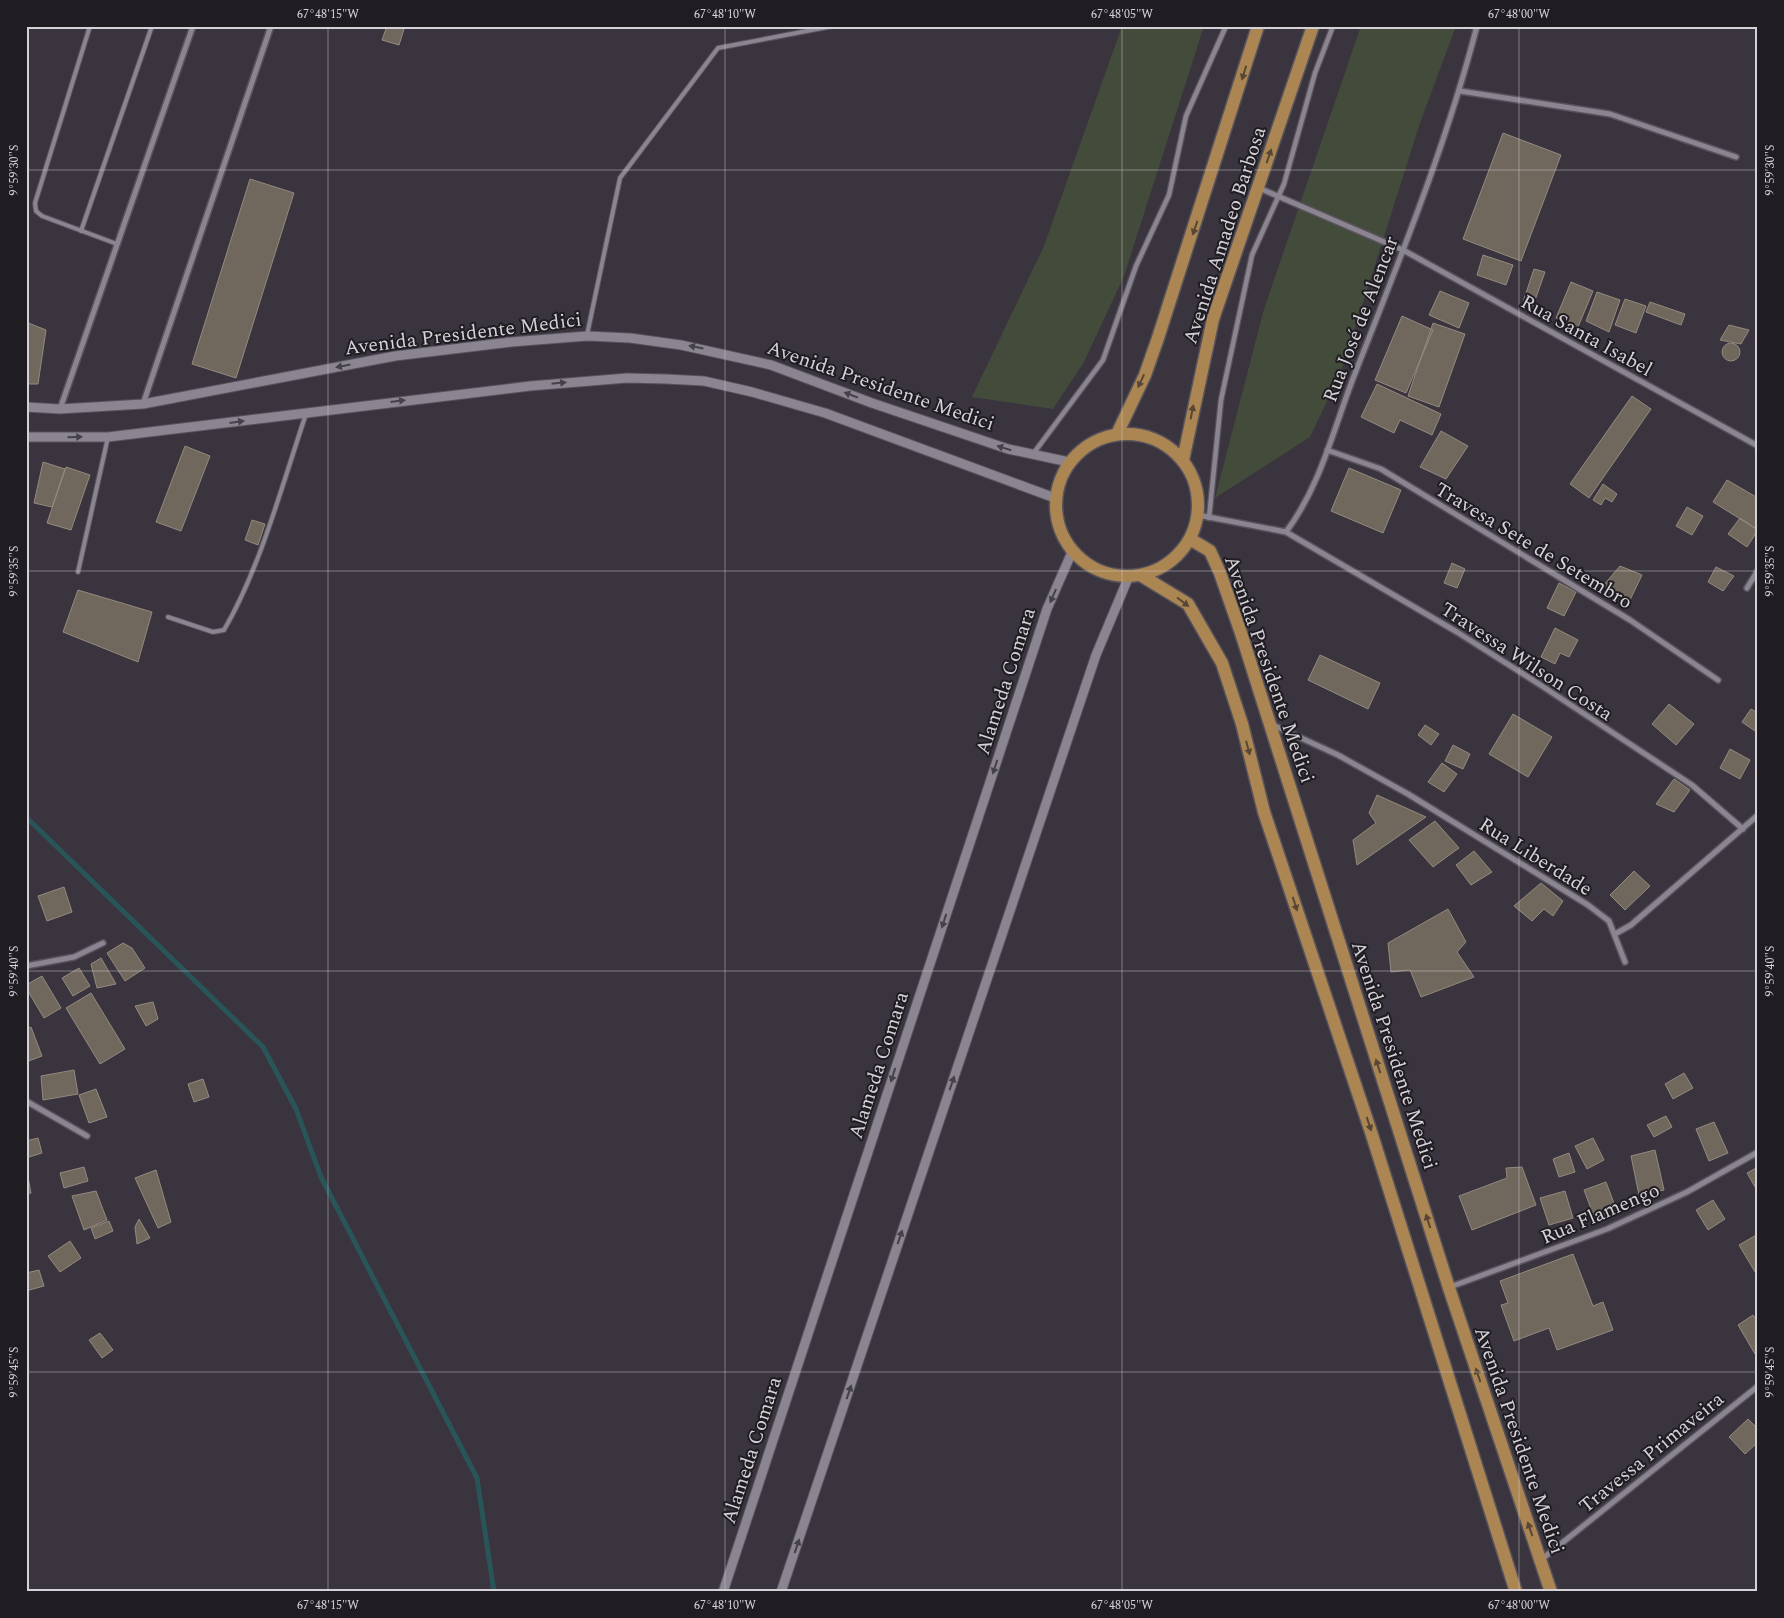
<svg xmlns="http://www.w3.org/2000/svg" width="1784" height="1618" viewBox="0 0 1784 1618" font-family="Spectral,serif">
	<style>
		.green { fill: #434c3b }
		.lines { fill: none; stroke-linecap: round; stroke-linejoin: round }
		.stream { stroke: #295559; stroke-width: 5 }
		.building { fill: #71685d; stroke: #948a7e }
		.service-casing { stroke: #57525b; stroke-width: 6 }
		.pedestrian-casing { stroke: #57525b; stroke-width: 7 }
		.minor-casing { stroke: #57525b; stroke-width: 8 }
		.tertiary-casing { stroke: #57525b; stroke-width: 11 }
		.primary-casing { stroke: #57525b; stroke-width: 15 }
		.service { stroke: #8b8491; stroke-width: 4 }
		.pedestrian { stroke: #8b8491; stroke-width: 4.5 }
		.minor { stroke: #8b8491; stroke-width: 5 }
		.tertiary { stroke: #8b8491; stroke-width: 9 }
		.primary { stroke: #ac8652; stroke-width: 12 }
		.oneway { fill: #584735 }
		.oneway2 { fill: #454149 }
		.ticks { fill: none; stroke: #d4d1d8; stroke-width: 1; stroke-opacity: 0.45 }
		.labels { text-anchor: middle; stroke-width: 4; stroke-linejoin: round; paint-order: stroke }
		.street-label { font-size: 20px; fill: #d4d1d8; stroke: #201d22 }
		.neatline { fill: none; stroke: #d4d1d8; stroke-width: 2 }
		.ticks-label { font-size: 12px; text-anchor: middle; fill: #d4d1d8 }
	</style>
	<rect width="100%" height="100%" fill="#3a343f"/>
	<path class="green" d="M1122,26H1204L1124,276L1084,362L1053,409L972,397L1044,246Z
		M1361,26H1456L1420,123L1341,372L1310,437L1215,498L1264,309Z"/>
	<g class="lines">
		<path class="stream" d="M26,817L263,1047L296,1109L321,1177L477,1478L494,1592"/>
	</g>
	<path class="building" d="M387,26H405L399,45L382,40Z
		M1503,133L1561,155L1521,261L1463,239Z
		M250,179L294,193L236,378L192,364Z
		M1483,255L1513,265L1506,285L1477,275Z
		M1534,269L1545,272L1533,306L1523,302Z
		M1571,282L1593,291L1578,327L1556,318Z
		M1440,291L1469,303L1459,328L1429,315Z
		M1597,292L1620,300L1609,332L1586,321Z
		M1625,299L1646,306L1636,333L1615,325Z
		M1650,302L1685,314L1681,325L1646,312Z
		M1402,316L1433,330L1406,393L1375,380Z
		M26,322L46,330L38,384H26Z
		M1433,323L1465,334L1439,407L1408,396Z
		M1729,325L1749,330L1741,344L1720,340Z
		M1722 352a9 9 0 1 1 18 0a9 9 0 1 1-18 0Z
		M1377,384L1441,414L1432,435L1400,420L1394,433L1361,417Z
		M1632,396L1651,409L1589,498L1570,484Z
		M1441,431L1468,446L1446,479L1420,467Z
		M185,446L210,456L181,531L156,522Z
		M43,462L65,469L52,507L34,503Z
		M66,467L90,475L71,530L47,523Z
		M1349,468L1401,490L1383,533L1331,511Z
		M1727,480L1758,498V530L1713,502Z
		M1603,484L1617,494L1612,502L1605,498L1601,505L1593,500Z
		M1687,507L1703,516L1692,535L1676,526Z
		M1740,518L1758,530L1747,547L1728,534Z
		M252,520L265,524L258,545L245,540Z
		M1452,563L1465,569L1457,588L1444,583Z
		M1620,566L1642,575L1629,602L1603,586Z
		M1716,567L1734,576L1723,591L1708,582Z
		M1559,583L1576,592L1564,616L1547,608Z
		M78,590L152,612L138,662L63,632Z
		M1555,628L1578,640L1569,657L1560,653L1555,664L1541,657Z
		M1320,655L1380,683L1368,709L1308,680Z
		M1669,704L1694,724L1676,745L1652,724Z
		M1751,709L1758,713V733L1742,722Z
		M1513,714L1552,737L1528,777L1489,754Z
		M1425,725L1439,734L1431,745L1418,735Z
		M1453,745L1470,754L1463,769L1445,761Z
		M1730,749L1750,760L1740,779L1720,768Z
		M1442,763L1457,774L1444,792L1428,782Z
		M1674,779L1690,790L1674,812L1656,804Z
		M1377,795L1426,817L1357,865L1353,840L1376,823L1369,813Z
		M1435,821L1459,848L1433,867L1409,840Z
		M1474,851L1492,872L1471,885L1456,865Z
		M1634,871L1650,886L1625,910L1610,895Z
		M1541,883L1563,901L1553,916L1544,909L1532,921L1514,906Z
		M64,887L72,912L47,921L38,896Z
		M1448,909L1466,942L1457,952L1474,977L1421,997L1410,970L1391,972L1388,943Z
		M123,943L132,948L145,968L125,981L107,953Z
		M101,958L116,984L97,988L91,964Z
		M79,968L90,986L73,996L62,978Z
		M42,976L61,1008L44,1018L26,988V985Z
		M91,993L125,1049L100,1064L66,1008Z
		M153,1002L158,1019L146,1026L135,1006Z
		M31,1027L42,1056L26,1062V1029Z
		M74,1070L78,1094L43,1100L41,1076Z
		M1684,1073L1693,1088L1673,1099L1665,1084Z
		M203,1079L209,1097L194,1102L188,1084Z
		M96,1089L107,1117L89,1123L79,1095Z
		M1666,1116L1672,1127L1654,1137L1647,1125Z
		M1714,1122L1728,1153L1709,1161L1696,1129Z
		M38,1138L42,1153L26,1158V1141Z
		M1593,1138L1604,1160L1587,1169L1575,1146Z
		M1655,1150L1664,1190L1639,1195L1631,1156Z
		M1569,1153L1575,1172L1559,1177L1553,1159Z
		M26,1166L31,1193L26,1194Z
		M84,1167L88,1181L64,1188L60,1173Z
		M1522,1167L1536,1205L1472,1230L1459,1196L1507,1178L1506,1168Z
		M1758,1167V1192L1747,1173Z
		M156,1170L171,1222L158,1228L135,1178Z
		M1606,1182L1618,1214L1596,1222L1584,1190Z
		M96,1191L107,1220L84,1230L72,1196Z
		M1565,1191L1573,1218L1549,1225L1540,1198Z
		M1713,1200L1725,1219L1708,1230L1696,1210Z
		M139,1219L150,1238L137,1244L135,1227Z
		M109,1221L113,1231L95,1239L91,1228Z
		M1758,1234V1277L1739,1245Z
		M70,1241L81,1258L60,1272L48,1256Z
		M1573,1254L1593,1306L1603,1302L1613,1330L1557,1350L1549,1328L1514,1341L1501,1305L1508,1303L1500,1281Z
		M39,1270L44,1286L26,1291V1273Z
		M1753,1315L1758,1322V1352L1755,1354L1738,1325Z
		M100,1333L113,1350L102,1358L89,1340Z
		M1748,1419L1758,1429V1442L1745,1454L1729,1437Z"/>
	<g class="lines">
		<g class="service-casing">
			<path id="service" d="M90,26L35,203L36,211L42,216L117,244
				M81,231L152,26
				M587,335L620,178L718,48L833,26
				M78,572L108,437
				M168,617L213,632L224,630C260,569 283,482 306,414"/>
		</g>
		<g class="pedestrian-casing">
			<path id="pedestrian" d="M1033,454L1103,360L1136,266L1169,195L1186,116L1226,26
				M1209,518L1221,400L1252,255L1284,184L1315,73L1333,26"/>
		</g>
		<g class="minor-casing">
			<path id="minor" d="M1460,91L1610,114L1736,157
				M1259,188L1403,250L1758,446
				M143,404L271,26
				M60,409L193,26
				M1327,450L1381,469L1630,620L1718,680
				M1198,515L1286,532C1321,485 1333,430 1354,376C1399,261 1446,146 1477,26
				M1286,532L1457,632L1542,686L1692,785L1743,829
				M1747,588L1758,570
				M1273,725L1338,755L1408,794L1588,905L1609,921L1625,962
				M1615,934L1631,925L1758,815
				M26,966L74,957L103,943
				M26,1101L87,1136
				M1450,1287L1607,1229L1687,1192L1758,1152
				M1542,1559L1758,1386"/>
		</g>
		<g class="tertiary-casing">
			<path id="tertiary" d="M26,407L60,409L143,404L395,356L511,342L587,336L630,338L681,345L771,365L872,403L1008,449L1069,462
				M26,437H108L530,386L627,378L666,379L704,381L752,392L825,413L1055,498
				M723,1592L1047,609L1072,552
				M781,1592L1096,655L1129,576"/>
		</g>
		<g class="primary-casing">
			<path id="primary" d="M1056 505a71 71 0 1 1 142 0a71 71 0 1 1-142 0Z
				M1117,434L1145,375L1158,338L1258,26
				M1183,460L1213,319L1313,26
				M1190,539L1210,551L1220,573L1241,633L1449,1288L1551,1592
				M1142,576L1188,604L1222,663L1242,724L1264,812L1372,1135L1516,1592"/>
		</g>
		<use href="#service" class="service"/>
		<use href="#pedestrian" class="pedestrian"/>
		<use href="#minor" class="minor"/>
		<use href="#tertiary" class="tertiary"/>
		<use href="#primary" class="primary"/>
	</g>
	<defs><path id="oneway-solid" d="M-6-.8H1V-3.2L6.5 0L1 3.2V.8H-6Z" transform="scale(1.25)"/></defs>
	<g class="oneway">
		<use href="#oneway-solid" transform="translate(1244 73) rotate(107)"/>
		<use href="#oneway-solid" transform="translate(1269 156) rotate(-71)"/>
		<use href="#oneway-solid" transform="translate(1195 228) rotate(109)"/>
		<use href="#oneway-solid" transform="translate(1141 381) rotate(115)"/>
		<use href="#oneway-solid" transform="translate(1192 412) rotate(-79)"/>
		<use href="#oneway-solid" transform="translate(1183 602) rotate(37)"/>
		<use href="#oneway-solid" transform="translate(1248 748) rotate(75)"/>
		<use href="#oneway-solid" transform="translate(1295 904) rotate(72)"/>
		<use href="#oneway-solid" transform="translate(1378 1066) rotate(-108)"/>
		<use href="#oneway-solid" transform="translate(1369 1124) rotate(72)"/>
		<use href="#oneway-solid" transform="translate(1428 1221) rotate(-108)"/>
		<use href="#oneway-solid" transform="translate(1478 1375) rotate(-109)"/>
		<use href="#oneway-solid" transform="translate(1530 1529) rotate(-109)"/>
	</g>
	<g class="oneway2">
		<use href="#oneway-solid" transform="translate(696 347) rotate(-169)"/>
		<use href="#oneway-solid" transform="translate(343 366) rotate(169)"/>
		<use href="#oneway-solid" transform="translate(559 383) rotate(-6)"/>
		<use href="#oneway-solid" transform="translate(851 395) rotate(-159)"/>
		<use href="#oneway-solid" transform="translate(398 401) rotate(-7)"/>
		<use href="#oneway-solid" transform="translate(237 422) rotate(-8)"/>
		<use href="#oneway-solid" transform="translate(75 437) rotate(-1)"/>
		<use href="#oneway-solid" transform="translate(1004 448) rotate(-163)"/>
		<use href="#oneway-solid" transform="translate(1053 596) rotate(114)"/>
		<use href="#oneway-solid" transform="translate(995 767) rotate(108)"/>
		<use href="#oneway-solid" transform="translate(944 921) rotate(108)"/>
		<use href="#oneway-solid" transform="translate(893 1075) rotate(108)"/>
		<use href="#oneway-solid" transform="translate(952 1083) rotate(-71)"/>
		<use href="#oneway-solid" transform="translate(900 1237) rotate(-71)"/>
		<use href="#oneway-solid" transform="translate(849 1392) rotate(-71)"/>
		<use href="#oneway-solid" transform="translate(797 1546) rotate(-71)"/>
	</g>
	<path class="ticks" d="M328,26V1592M725,26V1592M1122,26V1592M1519,26V1592M26,170H1758M26,571H1758M26,971H1758M26,1372H1758"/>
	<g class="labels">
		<g class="street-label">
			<text transform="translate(1224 235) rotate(-72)" y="7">Avenida Amadeo Barbosa</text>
			<text transform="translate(1360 319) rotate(-69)" y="7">Rua José de Alencar</text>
			<text transform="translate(463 333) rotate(-7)" y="7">Avenida Presidente Medici</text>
			<text transform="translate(1587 335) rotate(29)" y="7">Rua Santa Isabel</text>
			<text transform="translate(881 385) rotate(19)" y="7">Avenida Presidente Medici</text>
			<text transform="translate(1534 545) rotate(31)" y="7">Travesa Sete de Setembro</text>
			<text transform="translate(1527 661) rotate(33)" y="7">Travessa Wilson Costa</text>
			<text transform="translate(1270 669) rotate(71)" y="7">Avenida Presidente Medici</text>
			<text transform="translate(1005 681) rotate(-72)" y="7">Alameda Comara</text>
			<text transform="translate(1536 856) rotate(32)" y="7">Rua Liberdade</text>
			<text transform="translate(1395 1055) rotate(72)" y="7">Avenida Presidente Medici</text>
			<text transform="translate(878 1065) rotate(-72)" y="7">Alameda Comara</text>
			<text transform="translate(1600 1213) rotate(-23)" y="7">Rua Flamengo</text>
			<text transform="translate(1520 1440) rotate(71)" y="7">Avenida Presidente Medici</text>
			<text transform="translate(751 1450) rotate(-72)" y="7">Alameda Comara</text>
			<text transform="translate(1651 1452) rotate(-39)" y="7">Travessa Primaveira</text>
		</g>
	</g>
	<rect width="1784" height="1618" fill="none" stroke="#201d22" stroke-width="55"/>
	<rect x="28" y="28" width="1728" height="1562" class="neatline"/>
	<g class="ticks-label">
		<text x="328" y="18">67°48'15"W</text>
		<text x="725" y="18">67°48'10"W</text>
		<text x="1122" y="18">67°48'05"W</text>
		<text x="1519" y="18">67°48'00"W</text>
		<text transform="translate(14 170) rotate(-90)" y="4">9°59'30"S</text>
		<text transform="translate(1770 170) rotate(-90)" y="4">9°59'30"S</text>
		<text transform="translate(14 571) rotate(-90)" y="4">9°59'35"S</text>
		<text transform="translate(1770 571) rotate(-90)" y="4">9°59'35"S</text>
		<text transform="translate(14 971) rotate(-90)" y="4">9°59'40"S</text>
		<text transform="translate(1770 971) rotate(-90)" y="4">9°59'40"S</text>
		<text transform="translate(14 1372) rotate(-90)" y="4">9°59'45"S</text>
		<text transform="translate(1770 1372) rotate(-90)" y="4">9°59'45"S</text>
		<text x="328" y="1609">67°48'15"W</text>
		<text x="725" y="1609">67°48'10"W</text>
		<text x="1122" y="1609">67°48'05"W</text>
		<text x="1519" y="1609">67°48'00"W</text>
	</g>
</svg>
